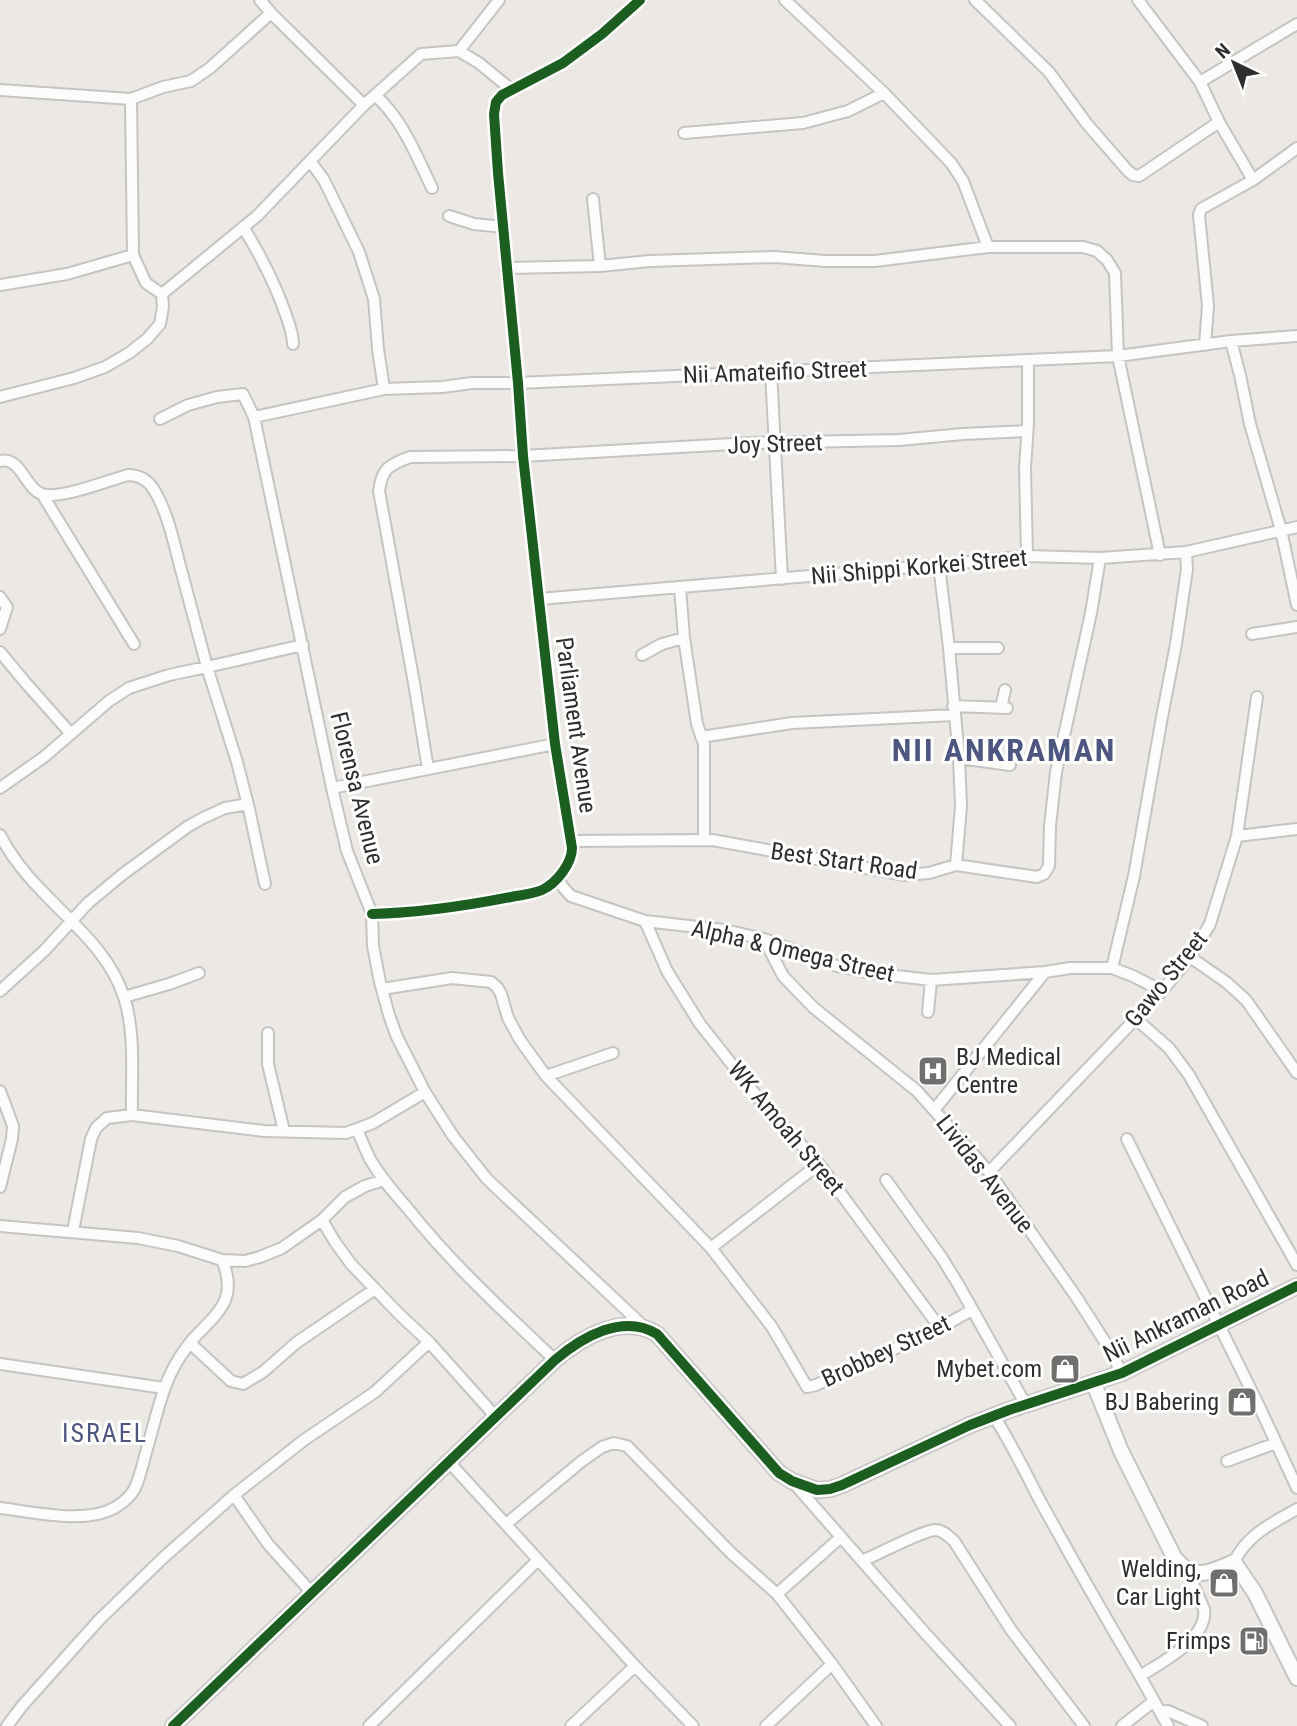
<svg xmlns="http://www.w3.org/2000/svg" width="1297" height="1726" viewBox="0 0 1297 1726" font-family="'Roboto Condensed',sans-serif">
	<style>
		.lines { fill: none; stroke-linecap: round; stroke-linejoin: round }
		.street-casing { stroke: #c5c4c5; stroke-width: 14 }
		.secondary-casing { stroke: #c5c4c5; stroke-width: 18 }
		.street { stroke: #fcfcfb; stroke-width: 10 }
		.secondary { stroke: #fcfcfb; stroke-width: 14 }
		.cycleway-casing { stroke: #fff; stroke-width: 15 }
		.cycleway { stroke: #1b5e20; stroke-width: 10 }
		.labels { text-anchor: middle; stroke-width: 6; stroke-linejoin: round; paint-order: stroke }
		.street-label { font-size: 24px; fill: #2e2e2e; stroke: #fff }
		.poi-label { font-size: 24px; fill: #2e2e2e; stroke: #fff; text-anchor: end }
		.neighbourhood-label { font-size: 26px; letter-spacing: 2px; fill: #4d5680; stroke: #fff }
		.district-label { font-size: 32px; font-weight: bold; letter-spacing: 2px; fill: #4d5680; stroke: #fff }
	</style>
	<rect width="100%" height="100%" fill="#ece8e4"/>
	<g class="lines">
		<g class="street-casing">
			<path id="street" d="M260,0L271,13L364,105
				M785,0L884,93L951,163L963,181L988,247
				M975,0L1049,72L1087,124L1128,171L1133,175L1139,176L1219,122
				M1138,0L1200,82L1219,122L1253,180
				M459,51L499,0
				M1200,82L1297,24
				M0,90L131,99L163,87L191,81L210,68L271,13
				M375,95C403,120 416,155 432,188
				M684,133L803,123L848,111L884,93
				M310,161L324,180L359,252L374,299L378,349L384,389
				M593,199L600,266
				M449,216L474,224L504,227
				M243,227C261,256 276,285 287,318C290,327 293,335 293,344
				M506,268L600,266L650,261L775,257L825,261H875L988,247H1083L1097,251L1107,260L1115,273L1118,356L1160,555
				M0,285L67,274L133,255
				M162,294L257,216L364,105L421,54L459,51L479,63L512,90
				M1231,341L1240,375L1250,424L1281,530L1297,605
				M1205,345L1208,306L1199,215L1201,209L1253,180L1297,148
				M771,372L782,579
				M0,397L74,378L105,367L129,353L147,339L160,324L163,307L162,294L146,283L133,255L131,99
				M254,417L384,389L442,387L472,383H518L1118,356L1231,341L1297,336
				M160,419L188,405L217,397L243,394L254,417L332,788L347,851L372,914L373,946L380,982L389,1015L397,1037L425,1092L453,1136L487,1179L639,1322L642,1327
				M0,461C23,456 25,493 46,495C66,497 107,481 128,475C140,475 148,480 154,490C167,511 173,539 179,562C188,597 198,632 207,667L303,645
				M42,494L134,644
				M1027,556L1025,468L1028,423V361
				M939,565L949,648L959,758L961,806L956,865
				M680,587L684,638L697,724L704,744V840
				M0,597L7,607L0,629
				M539,599L939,565L1027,556L1100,558L1186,552L1297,527
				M1252,634L1297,627
				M949,648H998
				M0,652L25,682L71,734
				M642,655L662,644L684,638
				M953,706L1007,708
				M1001,707L1005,690
				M701,737L792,723L955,715
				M959,758L1010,765
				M428,769L414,683L379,491C382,468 389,465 410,457L523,456L750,443L899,440L963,434L1027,431
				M0,788L44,757L109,701L129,688L169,675L207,667L237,762L249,809L265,884
				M332,788L555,744
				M0,835C11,856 25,874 42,891C72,923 110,953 124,997C136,1034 131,1077 132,1115
				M1237,836L1297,829
				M571,841L712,840L905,875L929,873L956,865L1037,877L1044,874L1049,866L1050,826L1056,772L1091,613L1100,558
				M558,877L562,886L571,896L645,921L724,930L764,939L837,966L871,973L931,980L1045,972L1070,968H1112L1133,976L1162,991
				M372,914C418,913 465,906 511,897C521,895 533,894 542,890C557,883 572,863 572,848L555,744L523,456L518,383L498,173L494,114L496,102L502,95L563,63L602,34L640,0
				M645,921L667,971L700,1024L760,1100L819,1164L940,1328
				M764,939L783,976L814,1008L917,1091L989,1172L1077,1298L1105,1342L1122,1373
				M1190,957L1226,982L1246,1000L1297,1073
				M1112,968L1134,876L1162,717L1176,644L1187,569L1186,552
				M382,989L452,978L491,982L497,987L501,994L508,1018L520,1040L546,1076L711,1248L772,1327L807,1387L816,1385L940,1328L972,1310
				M0,991L44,951L88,903L123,874L187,827L203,818L225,808L248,804
				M124,997L169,984L199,973
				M928,1012L931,980
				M1136,1019L1169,1048L1189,1075L1297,1265
				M268,1033V1064L284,1131
				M546,1076L613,1053
				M0,1091L13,1126L12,1139L0,1187
				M935,1109L1045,972
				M357,1129C361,1139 365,1149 370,1159C381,1178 395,1194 409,1210C453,1265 503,1311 555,1360
				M1127,1139L1259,1406L1297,1488
				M989,1172L1162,991L1190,957L1210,924L1237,836L1257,697
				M886,1180L942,1258L958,1284L1026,1405
				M322,1220L335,1242L351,1264L400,1315L429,1342L496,1417
				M0,1226L138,1238L178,1246L222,1260L245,1261L260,1257L282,1248L322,1220L345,1197L365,1186L384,1180
				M73,1231L91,1139L96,1128L107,1118L132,1115L264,1131L346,1133L373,1123L425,1092
				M711,1248L819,1164
				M190,1343L231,1381L243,1384L263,1372L296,1343L375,1289
				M0,1364L164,1388
				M994,1416C1010,1442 1024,1469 1038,1497C1071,1557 1105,1617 1140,1676
				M1227,1461L1276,1443
				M449,1462L635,1666L693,1726
				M792,1481L925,1633L1010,1726
				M234,1495L268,1544L312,1593
				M0,1508C34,1512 86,1525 116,1507C124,1502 131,1496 135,1488C140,1477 143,1464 146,1452C154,1426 159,1399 170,1375C176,1362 184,1350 193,1339C217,1313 239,1300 222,1260
				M506,1524L582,1461L602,1447L614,1443L627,1446L731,1553L777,1594L832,1664L876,1726
				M862,1561C877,1555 921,1531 935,1530C943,1530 948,1536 954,1541L1011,1630L1084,1726
				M1234,1562C1247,1535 1272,1523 1297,1509
				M777,1594L841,1537
				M1160,1712L1168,1711L1202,1726
				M7,1726L22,1706L99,1620L163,1558L234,1495L304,1440L375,1392L429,1342
				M369,1726L538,1560
				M571,1726L635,1666
				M766,1726L832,1664
				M1122,1726L1154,1701
				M1168,1726L1140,1676C1162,1662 1208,1639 1204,1609L1187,1570"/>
		</g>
		<g class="secondary-casing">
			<path id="secondary" d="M1094,1384L1121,1451L1174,1557C1194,1582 1209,1573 1234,1562L1255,1593L1297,1678
				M173,1726L555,1360C582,1337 623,1313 657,1334L779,1473L792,1481L817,1490L830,1489L842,1485L970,1425L1009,1410L1122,1373L1297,1286"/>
		</g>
		<use href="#street" class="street"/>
		<use href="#secondary" class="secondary"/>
		<g class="cycleway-casing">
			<path id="cycleway" d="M372,914C418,913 465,906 511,897C521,895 533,894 542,890C557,883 572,863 572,848L555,744L523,456L518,383L498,173L494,114L496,102L502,95L563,63L602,34L640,0
				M173,1726L555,1360C582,1337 623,1313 657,1334L779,1473L792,1481L817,1490L830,1489L842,1485L970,1425L1009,1410L1122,1373L1297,1286"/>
		</g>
		<use href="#cycleway" class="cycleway"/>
	</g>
	<defs>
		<g id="hospital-square" transform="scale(1.575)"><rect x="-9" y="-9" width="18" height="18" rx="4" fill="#706f6e" stroke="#fff"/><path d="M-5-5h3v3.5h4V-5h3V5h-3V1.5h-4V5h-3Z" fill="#fff"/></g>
		<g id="shop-square" transform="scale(1.575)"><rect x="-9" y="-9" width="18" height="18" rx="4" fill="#706f6e" stroke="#fff"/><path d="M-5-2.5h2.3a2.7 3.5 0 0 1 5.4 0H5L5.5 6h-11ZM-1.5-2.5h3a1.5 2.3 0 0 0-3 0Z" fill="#fff"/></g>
		<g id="fuel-square" transform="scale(1.575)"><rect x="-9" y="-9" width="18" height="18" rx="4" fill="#706f6e" stroke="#fff"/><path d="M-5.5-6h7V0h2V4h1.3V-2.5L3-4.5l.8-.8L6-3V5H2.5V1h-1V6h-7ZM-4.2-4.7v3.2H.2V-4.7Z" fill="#fff"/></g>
	</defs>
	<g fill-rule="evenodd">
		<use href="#hospital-square" x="933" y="1071"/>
		<use href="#shop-square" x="1065" y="1369"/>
		<use href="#shop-square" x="1242" y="1402"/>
		<use href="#shop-square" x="1224" y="1583"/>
		<use href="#fuel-square" x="1254" y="1641"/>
	</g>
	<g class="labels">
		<g class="street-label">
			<text transform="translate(775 372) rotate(-2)" y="8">Nii Amateifio Street</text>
			<text transform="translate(775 444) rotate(-2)" y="8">Joy Street</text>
			<text transform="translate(919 567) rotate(-5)" y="8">Nii Shippi Korkei Street</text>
			<text transform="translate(576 725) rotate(82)" y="8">Parliament Avenue</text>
			<text transform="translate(357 788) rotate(76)" y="8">Florensa Avenue</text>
			<text transform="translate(844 861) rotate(8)" y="8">Best Start Road</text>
			<text transform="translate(793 951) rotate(13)" y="8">Alpha &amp; Omega Street</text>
			<text transform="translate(1166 979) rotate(-51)" y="8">Gawo Street</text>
			<text transform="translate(786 1128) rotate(50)" y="8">WK Amoah Street</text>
			<text transform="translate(985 1174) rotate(52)" y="8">Lividas Avenue</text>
			<text transform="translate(1186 1316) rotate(-26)" y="8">Nii Ankraman Road</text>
			<text transform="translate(886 1351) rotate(-25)" y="8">Brobbey Street</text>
		</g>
		<g class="poi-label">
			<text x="956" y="1065" text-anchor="start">BJ Medical<tspan x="956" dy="28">Centre</tspan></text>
			<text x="1042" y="1377">Mybet.com</text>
			<text x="1219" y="1410">BJ Babering</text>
			<text x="1201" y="1577">Welding,<tspan x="1201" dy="28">Car Light</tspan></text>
			<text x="1231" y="1649">Frimps</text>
		</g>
		<g class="neighbourhood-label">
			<text x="105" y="1442">ISRAEL</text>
		</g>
		<g class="district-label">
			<text x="1004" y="761">NII ANKRAMAN</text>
		</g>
	</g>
	<g transform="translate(1234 63) rotate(317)" stroke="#ffffff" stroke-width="5" paint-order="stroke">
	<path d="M0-5L12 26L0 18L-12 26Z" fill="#2e2e2e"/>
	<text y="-10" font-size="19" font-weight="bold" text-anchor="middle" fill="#2e2e2e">N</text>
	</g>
</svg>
